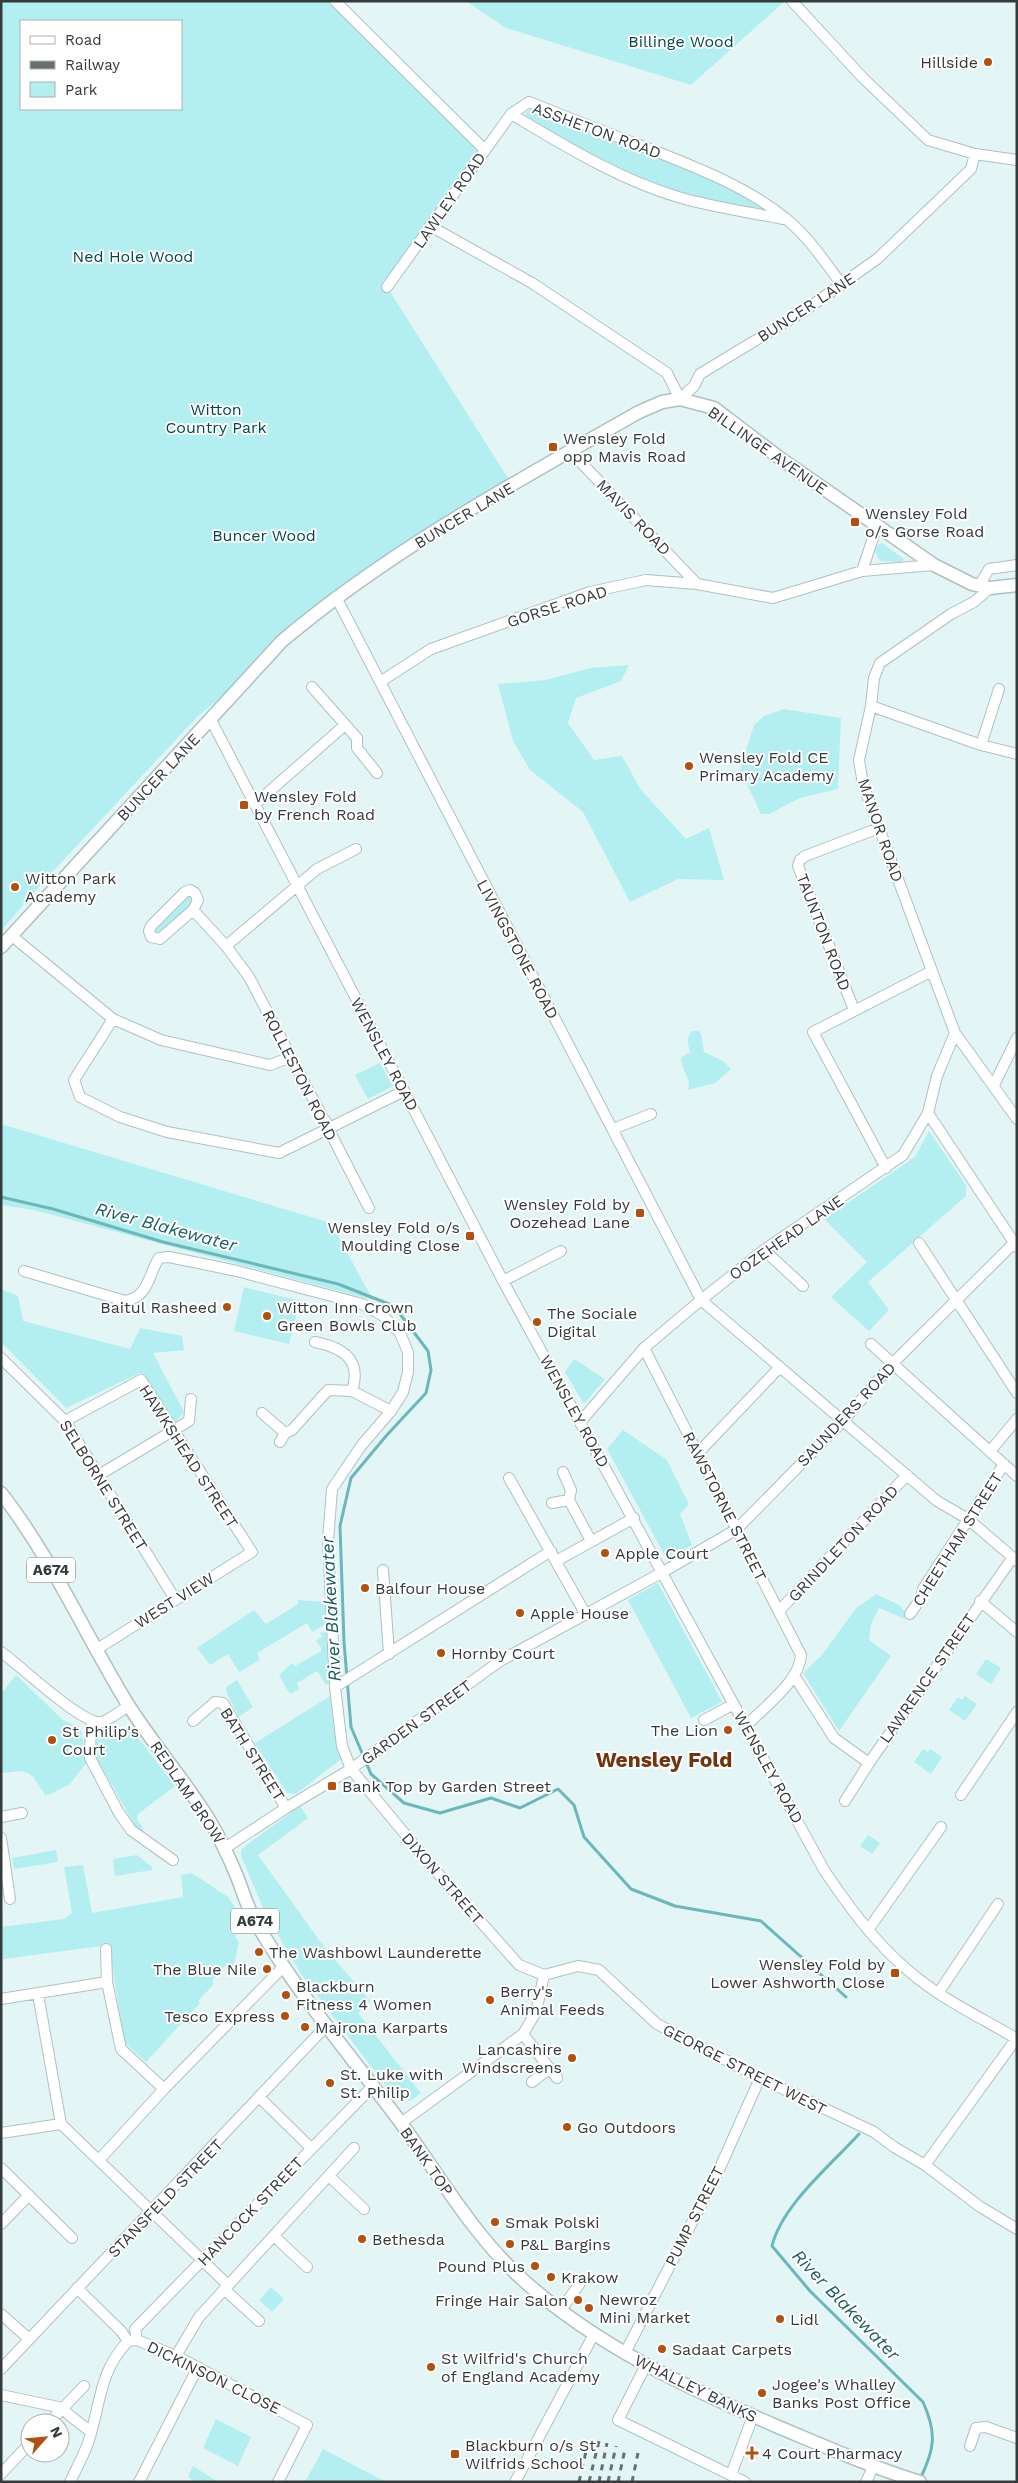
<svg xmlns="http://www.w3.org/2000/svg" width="1018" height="2483" viewBox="0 0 1018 2483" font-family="'Work Sans',sans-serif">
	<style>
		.green { fill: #b3eff0; fill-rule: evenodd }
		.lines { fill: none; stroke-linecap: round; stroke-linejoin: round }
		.stream { stroke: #6bb7b9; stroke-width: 3 }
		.minor-casing { stroke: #b0c0c1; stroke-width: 12 }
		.major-casing { stroke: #b0c0c1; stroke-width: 15 }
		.minor { stroke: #fff; stroke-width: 10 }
		.major { stroke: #fff; stroke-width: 12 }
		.rail { stroke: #667070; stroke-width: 3; stroke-dasharray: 6 6; stroke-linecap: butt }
		.poi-dot { fill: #b1500f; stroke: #fefefe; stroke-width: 2 }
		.labels { text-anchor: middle; stroke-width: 4; stroke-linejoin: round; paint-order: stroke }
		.shield { fill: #fefefe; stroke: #717676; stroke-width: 1 }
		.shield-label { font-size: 15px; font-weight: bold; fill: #343b3b }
		.park-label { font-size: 16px; fill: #004a4b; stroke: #fefefe }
		.poi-label { font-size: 16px; fill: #343b3b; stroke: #fefefe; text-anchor: start }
		.street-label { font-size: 16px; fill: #343b3b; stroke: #fefefe }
		.water-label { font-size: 18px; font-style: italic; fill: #1c5d5e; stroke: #fefefe }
		.district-label { font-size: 21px; font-weight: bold; fill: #72340e; stroke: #fefefe }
	</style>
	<rect width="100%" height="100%" fill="#e4f5f6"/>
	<path class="green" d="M1,1H335L484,149L387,287L513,486L427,536L264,661L197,717L43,882L1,931ZM21,21H181V109H21Z
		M466,1H785L691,85L506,28Z
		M530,109L635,148L729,187L768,210L767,213L671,190L645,180L610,165L529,120L525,114Z
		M882,543L904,559L902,562L880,561L875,552L878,545Z
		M629,665L621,681L576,698L568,723L594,760L622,756L641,790L686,839L709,828L724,880L678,879L630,902L583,812L530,770L513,741L498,684L545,680L591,668Z
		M784,709L841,718L838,789L800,798L769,814H761L740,769L754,725L764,716Z
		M187,893H192L194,903L163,934L157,935L154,932L155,927Z
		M693,1031H698L701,1034L704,1052L723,1061L731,1069L715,1083L688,1090C692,1079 681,1070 681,1058L690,1052C688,1044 685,1037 693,1031Z
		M380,1063L393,1086L368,1099L355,1075Z
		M1,1124L331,1223L373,1300L34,1210L1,1205Z
		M929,1131L966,1185V1196L868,1282L889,1310L869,1331L831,1297L867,1262L824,1219L915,1157Z
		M244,1287L300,1301L289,1344L234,1331Z
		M1,1289L18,1296L23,1321L130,1349L140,1328L182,1336L184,1350L153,1353L184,1412L175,1423L140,1373L66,1408L1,1342Z
		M574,1359L605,1379L584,1404L565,1372Z
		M623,1430L667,1460L689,1504L680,1514L692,1545L674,1556H665L607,1449Z
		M658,1583L722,1702L691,1718L628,1600Z
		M876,1594L899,1605L906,1613L905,1619L879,1608L871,1624L869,1640L891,1656L839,1731L803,1673L822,1655L856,1608Z
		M298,1600L325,1602L326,1624L312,1632L307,1623L257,1653L260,1660L239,1672L228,1654L210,1665L197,1648L254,1610L266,1624L298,1604Z
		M327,1630L330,1683L326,1685L317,1671L297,1683L299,1689L290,1694L279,1675L292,1663L295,1666L321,1651V1648L316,1641L322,1637L320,1633Z
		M986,1659L1001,1668L991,1684L976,1674Z
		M16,1675L62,1719L81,1729L86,1763L70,1784L46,1796C29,1771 33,1769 1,1773V1694Z
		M237,1680L253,1707L239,1717L227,1694L226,1687Z
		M330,1696L335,1738L341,1759L296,1794L287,1793L255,1743Z
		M965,1696L977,1704L965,1721L949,1710L958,1697L962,1700Z
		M125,1729L136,1735L175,1786L138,1814L137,1819L144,1830L142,1833L135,1826L95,1755L97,1739L102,1735Z
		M923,1749L928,1752L930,1749L942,1757L931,1774L914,1762Z
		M300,1806L308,1818L258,1855L322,1944L370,2001L358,2013L421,2093L410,2101L395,2098L301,1974L266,1915L241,1856V1850L245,1846Z
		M868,1835L880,1843L872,1854L860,1846Z
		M56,1850L58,1862L14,1869L12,1858Z
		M137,1855L152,1867V1870L115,1876L113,1859Z
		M83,1865L92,1913L183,1897L181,1875L192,1873L228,1897L244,1921L235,1937L239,1942L233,1969L226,1965L213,1979V1985L198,2001L200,2003L146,2062L124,2042L109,1945L3,1959L1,1927L64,1919L72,1913L64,1867Z
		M271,2287L284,2299L272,2312L259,2300Z
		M216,2419L251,2437L238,2466L203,2448Z
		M323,2449L386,2482H305Z
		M193,2466L218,2482H195L188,2477Z"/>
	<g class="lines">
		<path class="stream" d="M1,1197L53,1209L163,1242L338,1284L394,1306L428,1351L431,1370L426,1393L386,1436L351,1478L340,1526L344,1642L351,1727L371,1774L404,1803L440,1813L491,1798L520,1808L558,1789L574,1805L584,1837L631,1889L675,1906L761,1921L846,1997
			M859,2134C831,2165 782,2205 772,2246L810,2291L923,2402C937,2433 935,2449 920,2479"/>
		<g class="minor-casing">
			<path id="minor" d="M335,1L484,149
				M792,1L863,78L928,140L975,154L1017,160
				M511,114C565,146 618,179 678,197C712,207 748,212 783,219
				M430,226L532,283L667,373L680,399L694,386L700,374L804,311L877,259L971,169L975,154
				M387,287L511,114L529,102C569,118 609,134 650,149C697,168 746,186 785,218C808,236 825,262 842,285
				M570,451L697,584
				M862,571L877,526
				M979,586L989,569L1017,565
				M990,588L974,602L951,614L880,663L874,678L871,706L859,760L863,784L879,828L955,1033L1017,1119
				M336,597L701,1300L937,1501L968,1519L1017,1561
				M380,682L431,649L590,592L646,580L697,584L773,598L862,571L934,565
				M312,687L357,738V748L377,773
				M871,706L981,745L1017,754
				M211,720L503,1281L824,1870C849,1907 875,1943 910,1972C941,1999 982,2018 1017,2039
				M981,745L999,689
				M255,804L345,725
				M190,890L195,893L198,900L193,910L160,939L151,937L149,931L151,926L185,892Z
				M193,910L226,946L249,977L323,1118L329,1126L331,1134L369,1208
				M12,936L113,1019L136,1029L161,1040L270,1065L291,1057
				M226,946L317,869L356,849
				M854,1010L798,866L800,860L805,856L879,828
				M113,1019L74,1080L80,1097L120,1117L167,1132L279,1153L404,1091
				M994,1085L1017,1038
				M928,1113L1017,1247
				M613,1129L651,1114
				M886,1168L813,1032L932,971
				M919,1243L1017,1393
				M764,1250L803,1286
				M24,1271L125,1301C149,1297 148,1275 159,1258L169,1257L237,1271L362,1304L382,1315L400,1333L408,1352V1372L403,1392L391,1411L361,1446L332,1489L328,1540L335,1687L342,1746L351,1769L434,1869L519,1965L544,1975
				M503,1281L561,1251
				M315,1342C344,1348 362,1360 352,1391
				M871,1344L1017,1476
				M644,1348L801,1655C800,1681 764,1707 747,1725
				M1,1358L65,1421L175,1599
				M262,1413L285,1433L292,1430L328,1390L352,1391L391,1411
				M65,1421L141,1380L252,1552L97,1649
				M581,1421L644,1348L701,1300L764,1250L903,1155L928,1113L937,1076L955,1033
				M280,1442L285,1433
				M991,1450L1017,1419
				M698,1453L780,1367
				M563,1472L571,1490L569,1500L591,1541
				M99,1475L189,1421L191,1399
				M509,1478L586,1615
				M552,1503L569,1500
				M556,1561L634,1518
				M383,1570L389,1654
				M980,1601L1017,1632
				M779,1611L907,1475
				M910,1614L921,1598L923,1589L1004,1464
				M1,1652C20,1665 83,1726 102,1722C111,1719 121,1710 129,1706
				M795,1677L834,1738L869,1763
				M335,1687L551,1551
				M91,1720L90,1758L119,1813L131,1830L173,1860
				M704,1720L734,1704
				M193,1721L215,1702L223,1703L286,1808
				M961,1795L1017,1712
				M845,1801L869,1763L1013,1557
				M1,1817L22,1813
				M1,1838L10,1899
				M225,1848L286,1808L351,1769L500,1661L663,1572L737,1529L843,1421L893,1363L1017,1240
				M868,1930L941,1827
				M106,1949L107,1982L121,2049L164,2089
				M544,1975L578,1966L599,1970L657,2024L760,2078L874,2132L894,2147L925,2165L979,2206L1017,2229
				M939,1992L998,1904
				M38,1994L61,2124L228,2285
				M1,1999L107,1982
				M523,2034L557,2078
				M532,2082L550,2068
				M260,2098L311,2148
				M401,2123L523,2034L536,2012L544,1975
				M1,2133L61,2124
				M99,2160L164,2089L284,1966
				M925,2165L1016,2039
				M1,2168L72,2238
				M329,2176L364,2209
				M1,2224L29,2195
				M274,2236L307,2267
				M77,2288L121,2331L128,2341L137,2340L176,2356L307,2425L278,2482
				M224,2289L259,2321
				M561,2310L580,2283
				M1,2314L29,2339
				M137,2340L135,2329L373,2086
				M625,2353L718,2172L760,2078
				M176,2356L199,2317L354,2148
				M646,2365L618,2420L745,2482
				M1,2369L327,2025
				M1,2395L63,2408L69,2415L91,2432
				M49,2423L84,2386
				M970,2446L976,2428L986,2427L1017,2438
				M1,2474L30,2443
				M731,2475L753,2416
				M70,2482C76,2469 83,2457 88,2443C101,2405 98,2373 128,2341
				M139,2482L198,2367
				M515,2482L594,2334
				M866,2482L873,2467"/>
		</g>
		<g class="major-casing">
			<path id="major" d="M1,947L282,641C390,550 516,482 639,412L662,402L680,399L714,408L781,459L934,565L972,584L990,588L1017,585
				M1,1493C51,1557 85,1634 127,1703C152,1743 183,1778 208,1818C219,1836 228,1855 236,1874C243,1891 248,1911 258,1926C298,1994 351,2056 398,2119C438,2173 472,2234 522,2279C596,2346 686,2387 776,2426C824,2446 871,2467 920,2482"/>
		</g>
		<use href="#minor" class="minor"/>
		<use href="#major" class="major"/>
		<path class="rail" d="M579,2482L589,2438
			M589,2482L599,2441
			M599,2482L607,2443
			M608,2482L616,2446
			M618,2482L625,2449
			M632,2482L638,2453"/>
	</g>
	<g class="poi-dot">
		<circle cx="988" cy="62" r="5"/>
		<rect x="548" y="442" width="10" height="10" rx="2.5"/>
		<rect x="850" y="517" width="10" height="10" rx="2.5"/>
		<circle cx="689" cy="766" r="5"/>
		<rect x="239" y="800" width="10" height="10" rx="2.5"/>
		<circle cx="15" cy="887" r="5"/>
		<rect x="635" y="1208" width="10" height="10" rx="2.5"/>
		<rect x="465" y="1231" width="10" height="10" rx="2.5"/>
		<circle cx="227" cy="1307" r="5"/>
		<circle cx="267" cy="1316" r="5"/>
		<circle cx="537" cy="1322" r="5"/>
		<circle cx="605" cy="1553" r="5"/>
		<circle cx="365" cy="1588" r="5"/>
		<circle cx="520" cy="1613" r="5"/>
		<circle cx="441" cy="1653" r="5"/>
		<circle cx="728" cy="1730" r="5"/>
		<circle cx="52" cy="1740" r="5"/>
		<rect x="327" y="1781" width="10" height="10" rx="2.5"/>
		<circle cx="259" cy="1952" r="5"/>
		<circle cx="267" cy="1969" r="5"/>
		<rect x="890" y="1968" width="10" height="10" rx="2.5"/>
		<circle cx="286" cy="1995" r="5"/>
		<circle cx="490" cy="2000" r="5"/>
		<circle cx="285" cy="2016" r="5"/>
		<circle cx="305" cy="2027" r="5"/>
		<circle cx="572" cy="2058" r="5"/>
		<circle cx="330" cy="2083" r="5"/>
		<circle cx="567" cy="2127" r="5"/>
		<circle cx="495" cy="2222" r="5"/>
		<circle cx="362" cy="2239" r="5"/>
		<circle cx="510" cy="2244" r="5"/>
		<circle cx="535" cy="2266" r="5"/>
		<circle cx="551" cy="2277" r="5"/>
		<circle cx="578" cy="2300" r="5"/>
		<circle cx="589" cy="2308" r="5"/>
		<circle cx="780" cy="2319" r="5"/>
		<circle cx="662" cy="2349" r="5"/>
		<circle cx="431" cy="2367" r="5"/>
		<circle cx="762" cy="2393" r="5"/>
		<path d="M749.5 2445.5h5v5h5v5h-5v5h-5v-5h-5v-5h5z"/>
		<rect x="450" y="2449" width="10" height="10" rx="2.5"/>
	</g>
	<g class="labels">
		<g class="shield">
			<rect x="27" y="1557.5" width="48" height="25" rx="4"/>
			<rect x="231" y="1908.5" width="48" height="25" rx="4"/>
		</g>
		<g class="shield-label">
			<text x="51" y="1575">A674</text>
			<text x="255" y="1926">A674</text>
		</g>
		<g class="park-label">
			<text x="681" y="47">Billinge Wood</text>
			<text x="133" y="262">Ned Hole Wood</text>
			<text x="216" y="415">Witton<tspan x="216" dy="18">Country Park</tspan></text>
			<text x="264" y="541">Buncer Wood</text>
		</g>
		<g class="poi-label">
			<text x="978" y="68" text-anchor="end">Hillside</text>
			<text x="563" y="444">Wensley Fold<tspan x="563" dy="18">opp Mavis Road</tspan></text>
			<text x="865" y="519">Wensley Fold<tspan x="865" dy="18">o/s Gorse Road</tspan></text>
			<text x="699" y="763">Wensley Fold CE<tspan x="699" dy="18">Primary Academy</tspan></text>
			<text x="254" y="802">Wensley Fold<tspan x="254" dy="18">by French Road</tspan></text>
			<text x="25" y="884">Witton Park<tspan x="25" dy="18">Academy</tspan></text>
			<text x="630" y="1210" text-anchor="end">Wensley Fold by<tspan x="630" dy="18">Oozehead Lane</tspan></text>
			<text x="460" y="1233" text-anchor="end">Wensley Fold o/s<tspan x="460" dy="18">Moulding Close</tspan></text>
			<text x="217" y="1313" text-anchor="end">Baitul Rasheed</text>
			<text x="277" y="1313">Witton Inn Crown<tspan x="277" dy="18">Green Bowls Club</tspan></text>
			<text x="547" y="1319">The Sociale<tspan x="547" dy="18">Digital</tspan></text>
			<text x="615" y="1559">Apple Court</text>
			<text x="375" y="1594">Balfour House</text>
			<text x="530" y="1619">Apple House</text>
			<text x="451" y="1659">Hornby Court</text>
			<text x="718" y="1736" text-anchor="end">The Lion</text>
			<text x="62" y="1737">St Philip's<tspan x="62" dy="18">Court</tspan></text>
			<text x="342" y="1792">Bank Top by Garden Street</text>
			<text x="269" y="1958">The Washbowl Launderette</text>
			<text x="885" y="1970" text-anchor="end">Wensley Fold by<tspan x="885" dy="18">Lower Ashworth Close</tspan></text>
			<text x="257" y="1975" text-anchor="end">The Blue Nile</text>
			<text x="296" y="1992">Blackburn<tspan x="296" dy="18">Fitness 4 Women</tspan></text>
			<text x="500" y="1997">Berry's<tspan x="500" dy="18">Animal Feeds</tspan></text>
			<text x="275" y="2022" text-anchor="end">Tesco Express</text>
			<text x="315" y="2033">Majrona Karparts</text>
			<text x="562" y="2055" text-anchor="end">Lancashire<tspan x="562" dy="18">Windscreens</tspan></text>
			<text x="340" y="2080">St. Luke with<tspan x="340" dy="18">St. Philip</tspan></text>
			<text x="577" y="2133">Go Outdoors</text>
			<text x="505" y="2228">Smak Polski</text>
			<text x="372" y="2245">Bethesda</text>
			<text x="520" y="2250">P&amp;L Bargins</text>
			<text x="525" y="2272" text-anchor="end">Pound Plus</text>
			<text x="561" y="2283">Krakow</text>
			<text x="599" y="2305">Newroz<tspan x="599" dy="18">Mini Market</tspan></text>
			<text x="568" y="2306" text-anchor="end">Fringe Hair Salon</text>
			<text x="790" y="2325">Lidl</text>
			<text x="672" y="2355">Sadaat Carpets</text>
			<text x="441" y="2364">St Wilfrid's Church<tspan x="441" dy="18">of England Academy</tspan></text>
			<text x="772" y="2390">Jogee's Whalley<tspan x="772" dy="18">Banks Post Office</tspan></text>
			<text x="465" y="2451">Blackburn o/s St<tspan x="465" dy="18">Wilfrids School</tspan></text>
			<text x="762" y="2459">4 Court Pharmacy</text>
		</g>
		<g class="street-label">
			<text transform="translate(597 130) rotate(20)" y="6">ASSHETON ROAD</text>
			<text transform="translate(449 200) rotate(-55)" y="6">LAWLEY ROAD</text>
			<text transform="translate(806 307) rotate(-33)" y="6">BUNCER LANE</text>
			<text transform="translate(768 450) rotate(35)" y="6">BILLINGE AVENUE</text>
			<text transform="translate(464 515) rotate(-31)" y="6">BUNCER LANE</text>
			<text transform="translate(634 517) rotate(46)" y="6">MAVIS ROAD</text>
			<text transform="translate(557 606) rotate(-18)" y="6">GORSE ROAD</text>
			<text transform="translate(158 777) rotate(-47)" y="6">BUNCER LANE</text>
			<text transform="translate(881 830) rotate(71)" y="6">MANOR ROAD</text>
			<text transform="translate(824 932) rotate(69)" y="6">TAUNTON ROAD</text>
			<text transform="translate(518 949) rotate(62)" y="6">LIVINGSTONE ROAD</text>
			<text transform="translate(385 1054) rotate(62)" y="6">WENSLEY ROAD</text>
			<text transform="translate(300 1075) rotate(63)" y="6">ROLLESTON ROAD</text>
			<text transform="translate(786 1237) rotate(-35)" y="6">OOZEHEAD LANE</text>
			<text transform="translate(575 1411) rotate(61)" y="6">WENSLEY ROAD</text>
			<text transform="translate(846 1414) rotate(-47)" y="6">SAUNDERS ROAD</text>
			<text transform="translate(189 1456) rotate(57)" y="6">HAWKSHEAD STREET</text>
			<text transform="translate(104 1485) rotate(58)" y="6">SELBORNE STREET</text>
			<text transform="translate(725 1506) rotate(63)" y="6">RAWSTORNE STREET</text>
			<text transform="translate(957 1539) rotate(-58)" y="6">CHEETHAM STREET</text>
			<text transform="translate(843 1543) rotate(-47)" y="6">GRINDLETON ROAD</text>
			<text transform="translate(174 1600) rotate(-32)" y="6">WEST VIEW</text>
			<text transform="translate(927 1678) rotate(-55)" y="6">LAWRENCE STREET</text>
			<text transform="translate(416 1722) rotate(-36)" y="6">GARDEN STREET</text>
			<text transform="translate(253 1754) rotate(58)" y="6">BATH STREET</text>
			<text transform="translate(769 1767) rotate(61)" y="6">WENSLEY ROAD</text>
			<text transform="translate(188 1792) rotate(56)" y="6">REDLAM BROW</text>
			<text transform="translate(443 1878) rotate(49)" y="6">DIXON STREET</text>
			<text transform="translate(745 2069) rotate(27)" y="6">GEORGE STREET WEST</text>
			<text transform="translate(427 2161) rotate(55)" y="6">BANK TOP</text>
			<text transform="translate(165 2198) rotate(-46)" y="6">STANSFELD STREET</text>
			<text transform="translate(250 2211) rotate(-46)" y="6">HANCOCK STREET</text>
			<text transform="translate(694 2216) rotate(-63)" y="6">PUMP STREET</text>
			<text transform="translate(214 2377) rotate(26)" y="6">DICKINSON CLOSE</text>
			<text transform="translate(696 2388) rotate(26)" y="6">WHALLEY BANKS</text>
		</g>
		<g class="water-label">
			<text transform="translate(166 1227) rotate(15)" y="6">River Blakewater</text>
			<text transform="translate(331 1609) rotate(-93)" y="6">River Blakewater</text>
			<text transform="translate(846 2305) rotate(46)" y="6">River Blakewater</text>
		</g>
		<g class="district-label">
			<text x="664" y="1767">Wensley Fold</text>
		</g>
	</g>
	<rect width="1018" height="2483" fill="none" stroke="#343b3b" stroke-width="5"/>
	<rect x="20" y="20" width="162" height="90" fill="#fefefe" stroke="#adb0b0"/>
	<rect x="30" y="36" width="25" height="8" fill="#ffffff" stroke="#adb0b0"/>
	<text x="65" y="45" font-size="15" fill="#343b3b">Road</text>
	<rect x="30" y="61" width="25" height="8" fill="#667070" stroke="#adb0b0"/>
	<text x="65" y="70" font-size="15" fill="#343b3b">Railway</text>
	<rect x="30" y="82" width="25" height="15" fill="#b3eff0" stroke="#adb0b0"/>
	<text x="65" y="95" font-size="15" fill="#343b3b">Park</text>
	<g transform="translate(45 2438) rotate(63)"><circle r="24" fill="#fefefe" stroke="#adb0b0"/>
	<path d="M0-4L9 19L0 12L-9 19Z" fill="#b1500f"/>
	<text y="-8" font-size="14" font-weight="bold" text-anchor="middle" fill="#343b3b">N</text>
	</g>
</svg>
